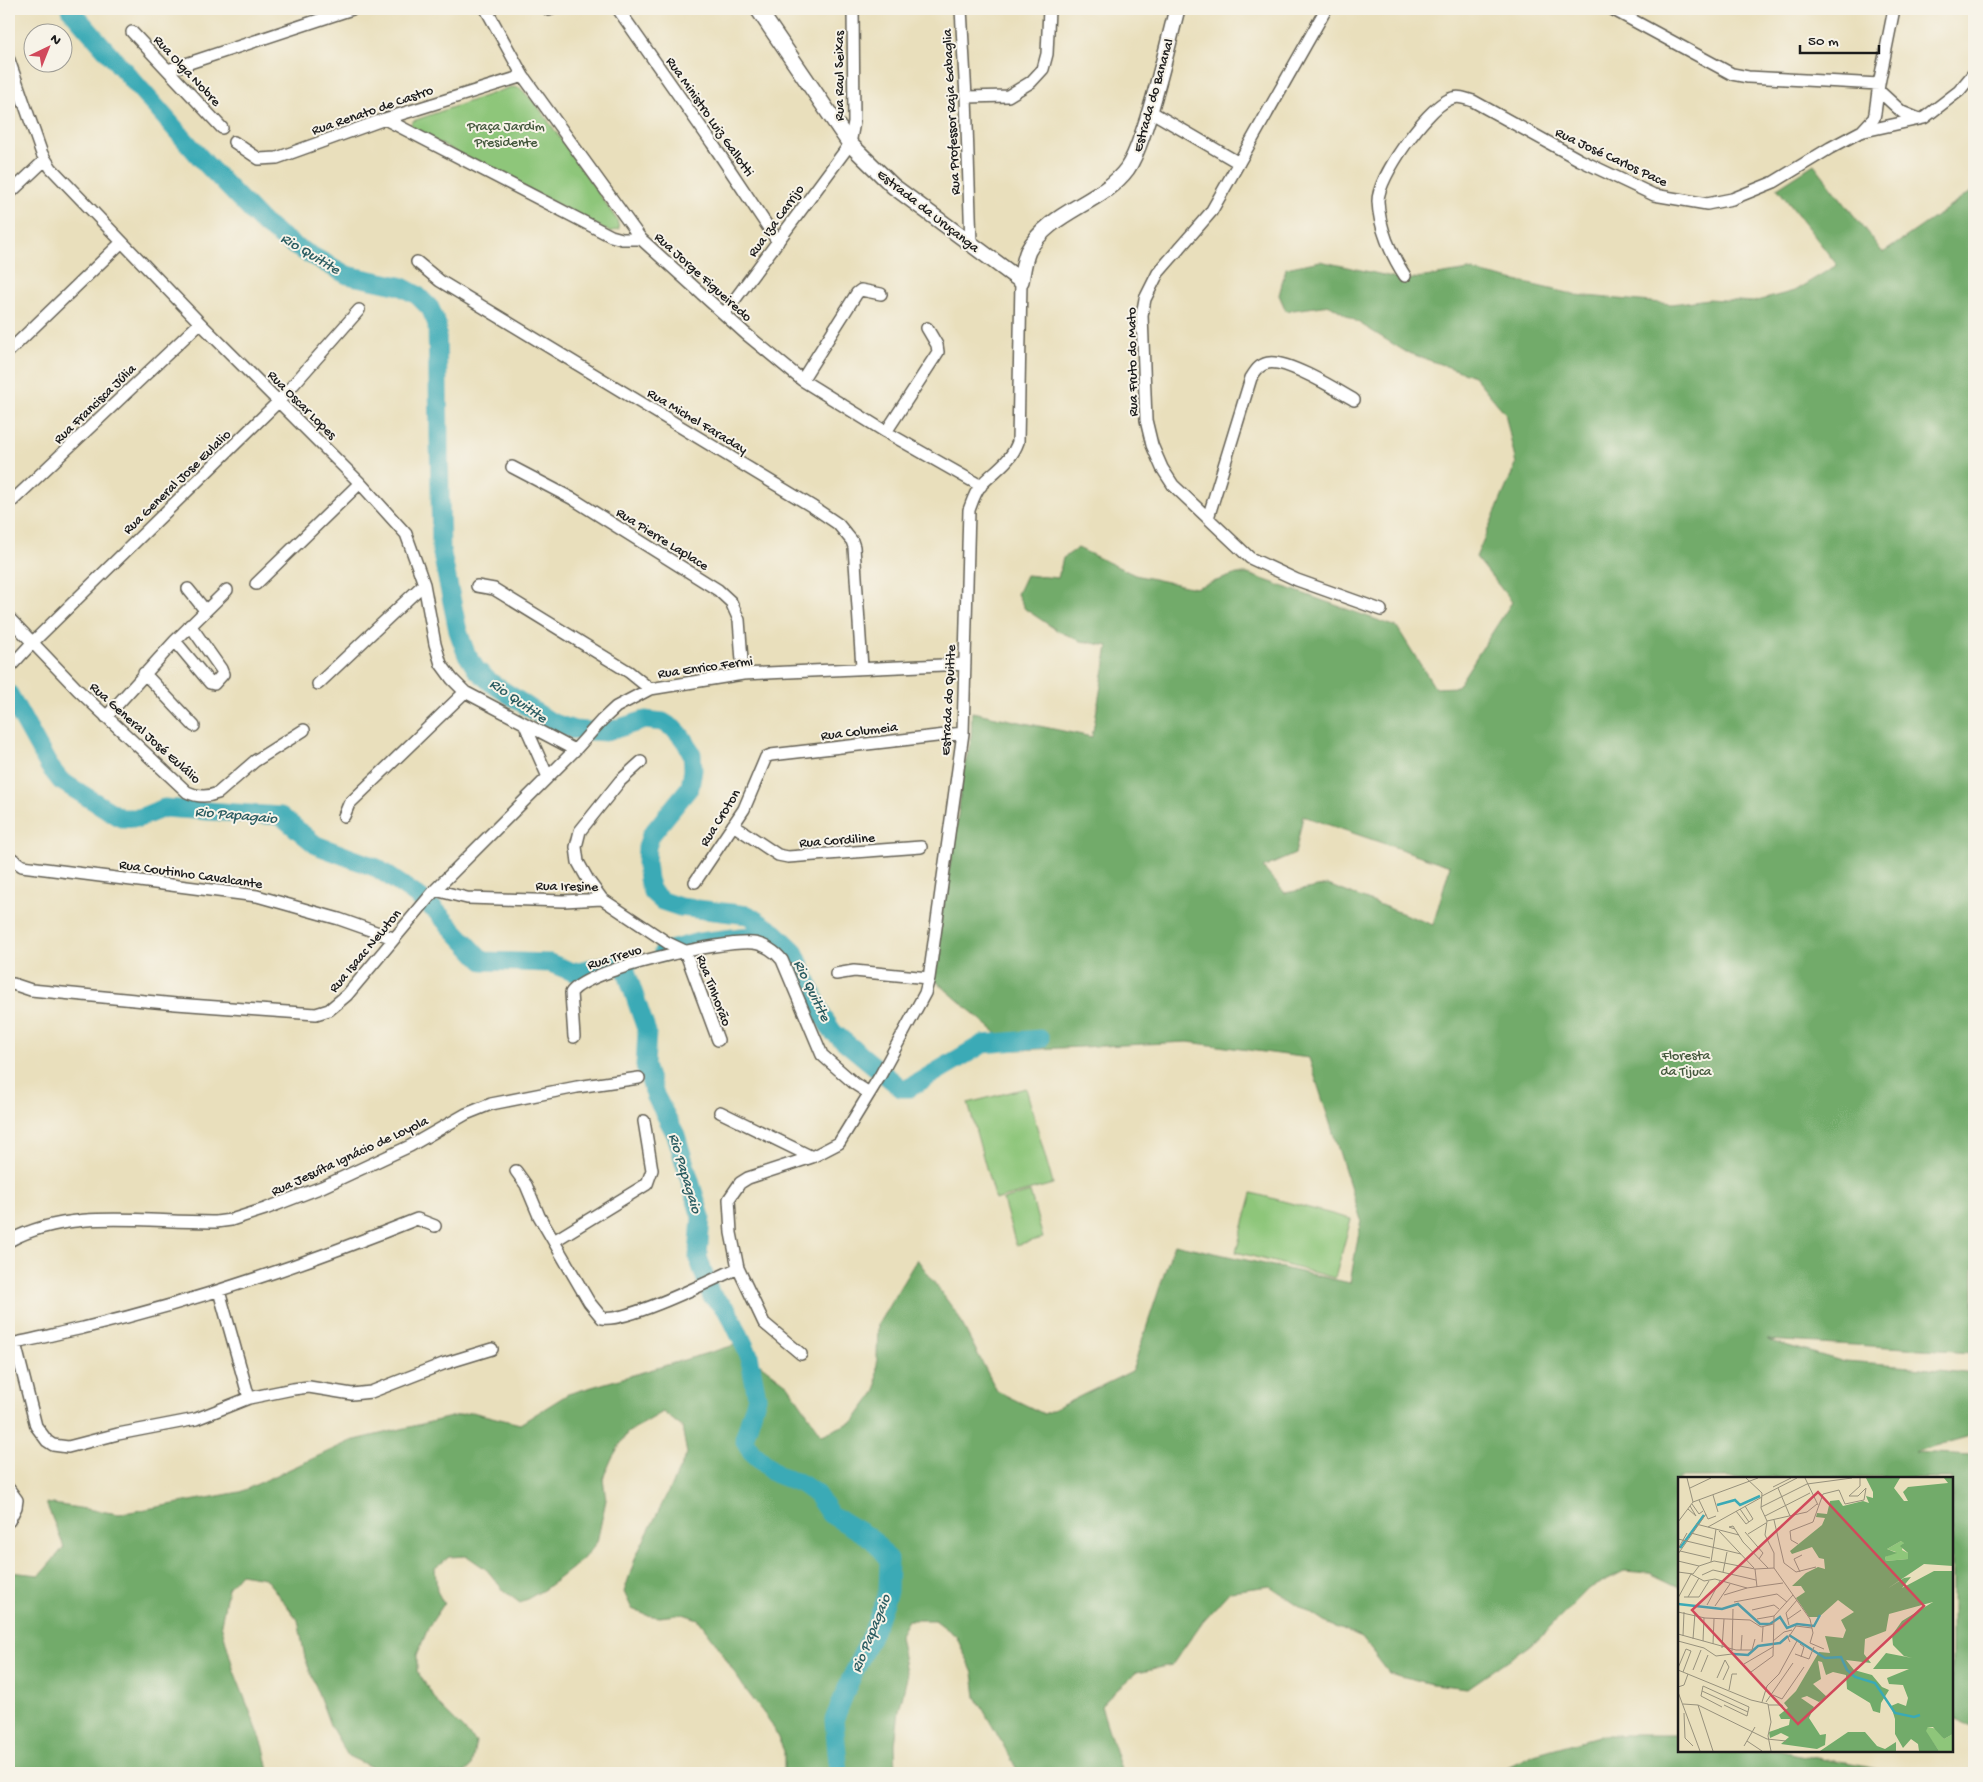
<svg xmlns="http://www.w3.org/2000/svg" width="1983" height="1782" viewBox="0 0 1983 1782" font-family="'Gochi Hand',sans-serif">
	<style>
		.green { fill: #8ec67a; stroke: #55714b }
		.forest { fill: #72ab6a; stroke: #476443; fill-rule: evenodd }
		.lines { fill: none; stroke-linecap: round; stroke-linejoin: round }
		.river { stroke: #3aaab6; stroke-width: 19 }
		.minor-casing { stroke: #646054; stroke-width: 14 }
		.tertiary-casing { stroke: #646054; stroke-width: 18 }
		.minor { stroke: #fff; stroke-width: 11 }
		.tertiary { stroke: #fff; stroke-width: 15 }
		.labels { text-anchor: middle; stroke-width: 4; stroke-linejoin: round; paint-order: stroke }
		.street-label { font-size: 14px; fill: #1c1c1c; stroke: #f7f3e8 }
		.park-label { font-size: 14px; fill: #44583d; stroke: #f7f3e8 }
		.water-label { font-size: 15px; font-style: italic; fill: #2a5c61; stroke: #f7f3e8 }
		.inset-river { fill: none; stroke: #3aaab6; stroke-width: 2.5 }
		.inset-road { fill: none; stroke: #97917c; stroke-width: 1 }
		.view { fill: #d1495b; fill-opacity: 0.15; stroke: #d1495b; stroke-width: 2.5 }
		.inset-edge { fill: none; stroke: #1c1c1c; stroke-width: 2.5 }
	</style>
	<rect width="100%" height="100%" fill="#f7f3e8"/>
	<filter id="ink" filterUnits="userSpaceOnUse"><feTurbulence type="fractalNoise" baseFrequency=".02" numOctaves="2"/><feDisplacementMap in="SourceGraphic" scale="10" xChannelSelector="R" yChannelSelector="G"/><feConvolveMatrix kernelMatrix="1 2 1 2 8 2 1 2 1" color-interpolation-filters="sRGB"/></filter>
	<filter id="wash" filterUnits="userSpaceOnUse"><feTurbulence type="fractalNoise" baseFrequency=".0096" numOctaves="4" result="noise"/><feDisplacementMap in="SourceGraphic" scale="20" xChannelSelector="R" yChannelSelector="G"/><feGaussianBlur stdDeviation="1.12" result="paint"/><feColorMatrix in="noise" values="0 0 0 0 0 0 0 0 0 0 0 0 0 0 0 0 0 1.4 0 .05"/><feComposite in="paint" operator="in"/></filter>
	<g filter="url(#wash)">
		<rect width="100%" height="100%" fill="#e9dfbc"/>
		<path class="green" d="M511,87L520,88L537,105L617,220L619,229L610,232L409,127L413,121Z
			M1026,1088L1053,1184L995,1200L968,1103Z
			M1030,1192L1043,1238L1016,1245L1003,1200Z
			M1252,1193L1351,1219L1335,1278L1236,1252Z"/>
		<path class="forest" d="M1814,164L1883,253L1974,190V1352L1767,1340L1845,1362L1912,1367L1974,1374V1435L1913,1452L1974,1455V1727L1952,1717V1478H1679V1587L1650,1573L1624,1571L1588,1589L1540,1638L1468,1688L1432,1684L1389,1673L1362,1638L1324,1622L1270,1586L1230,1591L1203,1621L1172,1665L1137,1672L1117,1689L1101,1706L1122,1773H1019L976,1697L973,1673L956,1636L935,1620H908L899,1636L907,1677L899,1711L895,1744L896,1773H784V1751L771,1723L743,1686L716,1643L698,1619L683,1614L660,1617L646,1615L632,1609L624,1592L636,1556L687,1454L682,1427L663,1412L627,1433L612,1458L603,1478L606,1500L597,1542L582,1560L545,1589L520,1603L504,1591L487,1570L467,1556L449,1557L435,1568L437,1591L444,1604L429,1626L417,1655V1671L439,1705L476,1742L471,1767L464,1773H384L348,1756L330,1725L305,1658L298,1620L265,1578L240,1574L228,1588L221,1624L234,1671L264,1747L269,1771L268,1773H9V1572L40,1575L64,1547L46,1503L119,1514L240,1492L351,1441L472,1412L520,1424L568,1394L735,1345L788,1385L822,1435L854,1421L876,1391L878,1324L917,1259L957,1314L997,1391L1044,1414L1132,1371L1174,1244L1350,1283L1361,1220L1309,1058L1188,1042L1016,1050L931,977L958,816L963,771L971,741L972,712L1092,737L1108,646L1081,641L1058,631L1025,609L1017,594L1026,575L1058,578L1063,558L1078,548L1135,575L1195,588L1237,574H1248L1397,627L1435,688L1457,687L1512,602L1476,557L1516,464L1505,413L1474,376L1406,352L1330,305L1286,311L1279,295L1286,268L1320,261L1406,280L1469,270L1576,295L1672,304L1708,299L1754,302L1794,291L1837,265L1777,188ZM1303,816L1450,866L1433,925L1328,885L1285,893L1263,868L1295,854Z
			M1602,1735H1679V1751H1780L1877,1769L1915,1773H1495L1534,1754Z"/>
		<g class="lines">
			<path class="river" d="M70,9L206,164L264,224L296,247L347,275L400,286L417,295L430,308L437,324L441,549L458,631L466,653L476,669L490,682L551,722L574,730L606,732L645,720L663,722L676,730L685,741L692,754L693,770L690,787L651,835L647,847L646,862L648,879L652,892L662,901L680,907L748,915L775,933L794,951L823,1017L833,1032L901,1088H909L983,1044L1040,1039
				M9,694L49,766L61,781L121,818H139L164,808L281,816L316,845L377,868L416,895L436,911L483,961L550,963L573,972L634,959
				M663,952L699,942L775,933
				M623,962L647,1032L645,1066L655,1095L676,1135L701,1217L698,1257L711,1295L728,1311L749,1355L757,1397L744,1439L751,1451L776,1474L802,1484L816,1494L830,1514L872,1539L889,1560L888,1591L877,1622L849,1683L834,1720L839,1773"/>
		</g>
	</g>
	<g filter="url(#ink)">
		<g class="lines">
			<g class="minor-casing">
				<path id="minor" d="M486,9L523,76L641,239L746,334L802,380L886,432L981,486
					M548,9L549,10
					M618,9L712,143L778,242
					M961,9L966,97L971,244
					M1326,9L1211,212L1158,273L1145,299L1142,315L1146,420L1152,445L1162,468L1173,485L1250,558L1297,580L1381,610
					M1612,9L1732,74L1748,77L1879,84
					M132,32L222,128
					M9,60L42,154L51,168L200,323L360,483L406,534L424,584L435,644L441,664L452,679L465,692L575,750
					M168,70L352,9
					M1878,90L1902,112L1919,119
					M966,97L1008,96L1031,82L1043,69L1047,54L1049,9
					M1150,111L1239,163
					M385,119L611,236L622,239H641
					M1862,131L1874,118L1875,113L1879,84L1894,9
					M234,142L259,159L277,158L385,119L523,76
					M9,194L45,160
					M417,262L440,281L813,507L838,524L852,541L854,547L862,668
					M1405,276C1391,255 1379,227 1378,201C1378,177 1426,110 1448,100C1457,95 1464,98 1473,101L1580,160L1654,195L1707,204L1732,199L1774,182L1830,148L1860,132L1924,118L1959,91L1974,73
					M724,314L850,144L854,122L853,9
					M9,351L122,242
					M802,380L857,293L861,290L881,294
					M886,432L938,352L937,345L927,328
					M512,467L573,499L718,590L731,602L739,620L743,674
					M9,504L200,323
					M1208,518L1251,378C1256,370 1259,365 1268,363C1287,359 1337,390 1354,400
					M256,584L360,483
					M477,586L494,589L629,672L650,689L743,674L965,664
					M188,589L205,610
					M9,618L78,690L187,792C197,797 208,797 218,793L255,761L304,730
					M175,641L210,683L214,684L223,674L221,669L190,625
					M9,668L33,642L279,401L359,310
					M144,673L194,726
					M318,684L424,584
					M106,717L175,641L227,590
					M525,725L548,777
					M344,816L349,804L465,692
					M733,825L778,855L788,857L921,847
					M11,858L22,866L257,896L339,919L393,938
					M695,882L744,809L766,757L771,755L963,733
					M435,890L467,898L563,901L602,899L668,943L685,951
					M602,899L588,880L578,862L576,847L580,831L620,781L641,762
					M685,951L718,1040
					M836,974L854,971L929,978
					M13,984L31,990L176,1004L316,1014L329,1010L347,995L435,890L575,750L602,720L616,707L650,689
					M574,1037L571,993C586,969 723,940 753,943C764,944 776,952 782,960L822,1055L855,1084L869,1093
					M720,1112L812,1157
					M516,1171L526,1185L539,1216L589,1302L602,1318C626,1323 712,1280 738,1268
					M9,1241C71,1207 148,1223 216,1222L231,1220L265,1209L322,1187L410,1146L466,1114L491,1104L577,1087L639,1078
					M554,1241L647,1184L652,1170L644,1121
					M219,1291L249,1398
					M15,1343L36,1426L47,1441L53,1445L68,1447L118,1434L196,1419L249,1398L293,1389L309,1387L352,1394L371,1392L443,1364L492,1349
					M9,1344C34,1340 58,1333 83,1328C197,1301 308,1263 417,1219L435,1226
					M801,1354L764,1323L738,1268L731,1233L729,1199L740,1183L748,1178L812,1157L839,1143L880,1076L925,993L929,978L963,733L969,510C972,502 975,492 981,485C995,470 1011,462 1018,442L1021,281
					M9,1489L17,1500L16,1507L9,1521"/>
			</g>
			<g class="tertiary-casing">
				<path id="tertiary" d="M758,9L850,144L893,186L1021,281C1023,271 1024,260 1028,251C1049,211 1101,204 1127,169C1136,156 1140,141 1145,127C1158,88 1167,48 1177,9"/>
			</g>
			<use href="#minor" class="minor"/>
			<use href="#tertiary" class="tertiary"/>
		</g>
	</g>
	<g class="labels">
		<g class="street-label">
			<text transform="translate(188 70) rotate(47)" y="5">Rua Olga Nobre</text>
			<text transform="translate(838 76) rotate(-90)" y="5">Rua Raul Seixas</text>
			<text transform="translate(1152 95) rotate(-74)" y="5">Estrada do Bananal</text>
			<text transform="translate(372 109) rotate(-19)" y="5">Rua Renato de Castro</text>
			<text transform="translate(950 112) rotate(-93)" y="5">Rua Professor Raja Gabaglia</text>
			<text transform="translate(711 116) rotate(55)" y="5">Rua Ministro Luiz Gallotti</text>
			<text transform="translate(1612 156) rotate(25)" y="5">Rua José Carlos Pace</text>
			<text transform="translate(929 210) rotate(38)" y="5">Estrada da Uruçanga</text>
			<text transform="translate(775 220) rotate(-54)" y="5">Rua Iza Carrijo</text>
			<text transform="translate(704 276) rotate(42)" y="5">Rua Jorge Figueiredo</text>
			<text transform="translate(1131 362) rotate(-91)" y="5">Rua Fruto do Mato</text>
			<text transform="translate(94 403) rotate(-44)" y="5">Rua Francisca Júlia</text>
			<text transform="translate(303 404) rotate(45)" y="5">Rua Oscar Lopes</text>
			<text transform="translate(698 420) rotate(31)" y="5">Rua Michel Faraday</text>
			<text transform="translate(176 481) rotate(-44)" y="5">Rua General Jose Eulalio</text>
			<text transform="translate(663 538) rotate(32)" y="5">Rua Pierre Laplace</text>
			<text transform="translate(705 666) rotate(-8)" y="5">Rua Enrico Fermi</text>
			<text transform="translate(947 700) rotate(-87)" y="5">Estrada do Quitite</text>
			<text transform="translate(859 730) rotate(-7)" y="5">Rua Columeia</text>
			<text transform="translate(146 732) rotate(42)" y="5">Rua General José Eulálio</text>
			<text transform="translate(719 817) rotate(-58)" y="5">Rua Croton</text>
			<text transform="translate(837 839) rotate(-4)" y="5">Rua Cordiline</text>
			<text transform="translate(191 873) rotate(8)" y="5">Rua Coutinho Cavalcante</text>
			<text transform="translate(567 885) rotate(1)" y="5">Rua Iresine</text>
			<text transform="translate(364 950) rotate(-50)" y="5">Rua Isaac Newton</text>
			<text transform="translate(614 956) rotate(-17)" y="5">Rua Trevo</text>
			<text transform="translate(715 990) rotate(69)" y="5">Rua Tinhorão</text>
			<text transform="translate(349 1155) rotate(-25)" y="5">Rua Jesuíta Ignácio de Loyola</text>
		</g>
		<g class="park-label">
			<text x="506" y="130">Praça Jardim<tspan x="506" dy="16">Presidente</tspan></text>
			<text x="1686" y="1059">Floresta<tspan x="1686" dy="16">da Tijuca</tspan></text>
		</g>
		<g class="water-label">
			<text transform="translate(311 253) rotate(31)" y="5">Rio Quitite</text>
			<text transform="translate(519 700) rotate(35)" y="5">Rio Quitite</text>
			<text transform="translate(236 814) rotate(5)" y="5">Rio Papagaio</text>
			<text transform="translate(813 990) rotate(64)" y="5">Rio Quitite</text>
			<text transform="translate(686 1173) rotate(73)" y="5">Rio Papagaio</text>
			<text transform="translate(870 1633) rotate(-68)" y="5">Rio Papagaio</text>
		</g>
	</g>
	<g transform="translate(1678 1477)">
		<rect width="275" height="275" fill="#e9dfbc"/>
		<path d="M223,64L226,65L224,73L230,76V82L208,84L207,80L218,75L209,72ZM250,250L259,252L266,262L275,257V274H261L247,254Z" fill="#8ec67a"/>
		<path d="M188,1H222L216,11L226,24H230L225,15L230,10L270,6L266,1H275V89L246,87L209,112L226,101L233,100L224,111L256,94H275V257L266,262L255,250H250L248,254L261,274H241L240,267L233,262L225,271L217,257V242L213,229L220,226L228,229L230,221L225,208L211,207L209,201L231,192H195L208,176L234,181L226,179L215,168L214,158L224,144L255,125L211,137L208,154L187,162L186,177L193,186L168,183L176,193L194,198L204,210L211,213L203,226L202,236L195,234L192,226L169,212L168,198L155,195L148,198L144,185L140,184L143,202L135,207L149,220L141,225L129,219L123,221L136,230L131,241L142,258L148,257L147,268L139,272L103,267L111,260L103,256L92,261L91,255L111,248L112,242H103L101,238L110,231L106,226L118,214L141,175L152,176L147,159L165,161L168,153L163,143L176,135L160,123L141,140H131L118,121L127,115L123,109H114L128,96L140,90L147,92L146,82L141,81L134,70L114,77L112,74L144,48L147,41L138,40L139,36L149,37L152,24L161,23L165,29L185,24L191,26L188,19L195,21V15ZM223,64L226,66L222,69L230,76V82L208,84L207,80L219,76L209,72ZM170,255H187L199,269L207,272L218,265V274H142Z" fill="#72ab6a" fill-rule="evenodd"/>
		<path class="inset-river" d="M39,28L57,23L62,28L82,19M2,71L26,38M0,127L44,132L60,127L82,147H92L102,140L109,151L119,147L136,149L142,138M111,158L147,181L163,180L169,193L177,200L197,206L217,236L236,240L242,238M55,177L70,178L80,169L102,166L110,159"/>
		<path class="inset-road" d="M9,1L15,25M68,1L84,16L83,31L89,44L87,58L96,76V91M127,1L140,28M95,10L113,1M12,11L33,1M100,11L112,39M35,18L40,35M84,19L119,1M21,23L30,42L38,39M14,27L21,37L25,34M83,30L129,7L174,1M10,32L18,39L12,29M62,32L71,45M58,34L68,47L75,42L67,29M87,39L132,16M96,43L106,86L118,95L138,90M89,44L129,35L139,27M0,45L15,25L80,1M18,47L61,58M30,50L84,20M57,52L51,50L55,49L65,65L90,91M41,54L76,91M67,55L85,76L81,82M13,56L35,62M70,57L88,46M0,62L63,77M120,67L113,63L112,54L135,45L145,17L161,13L167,27L186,23L188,11L180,19H171L182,9V1M0,72L9,56M2,74L32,81M0,77L28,37M0,84L21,89M33,85L38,52M96,91L132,142L135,156L132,166L146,172M77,92L79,110M0,95L15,97L21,89L36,84L77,92L96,91M45,95L49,75M122,95L116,82L124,78M13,97L26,104L37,102L69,111L105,106M24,98L35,93L78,103M46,118L69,111M6,120H21L31,104M10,120L21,101M0,121L13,97M56,125L99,117L109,125M29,128L42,104M37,129L52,107M74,133L96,128L101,132M0,135L27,141L72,143L83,150L95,147M79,142L96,139L115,118M110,142L123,133M111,148L108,136L119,123M0,157L58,173H74L77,162M5,159L6,135M15,162L17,136M0,164L26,171L38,179L54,177M25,164L26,141M95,164L106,155L114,153M84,165L85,150M112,165L110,161L118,149L134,151M35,167L36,142M122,167L126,170L123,180M44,171L46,142M63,173L64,158M54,174L55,132M117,177L131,182L136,170M66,187L95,170M0,191L8,172L13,174L5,195M0,193L73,223L90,227L93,245L90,259L93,274M15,193L23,173M23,195L30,178M73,195L95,179L96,139M39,201L47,183M45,203L51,190L47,183M0,210L6,208L10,197M51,213L54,197H59M24,214L70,235M0,215L22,274M95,218L104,222L126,190M84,225L89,209L101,197L119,164M88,225L115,186M5,227L20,228L89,262L108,264M20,228L35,274M90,228H104L106,233M44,230L23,219L25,209L71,230L69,239L46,228M6,236L7,261L15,269M69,264L84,274M66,269L77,250"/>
		<path class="view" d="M140,15L246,129L120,247L14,133Z"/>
		<rect width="275" height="275" class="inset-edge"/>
	</g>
	<rect width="1983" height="1782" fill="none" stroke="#f7f3e8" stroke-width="30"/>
	<g transform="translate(48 48) rotate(43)"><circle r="24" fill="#f7f3e8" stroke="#9f9d96"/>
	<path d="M0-4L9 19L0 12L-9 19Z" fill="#d1495b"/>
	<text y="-8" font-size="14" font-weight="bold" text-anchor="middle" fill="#1c1c1c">N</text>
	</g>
	<path d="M1800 45v8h79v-8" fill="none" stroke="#1c1c1c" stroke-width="2.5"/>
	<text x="1808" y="45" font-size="15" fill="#1c1c1c" stroke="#f7f3e8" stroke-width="4" paint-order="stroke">50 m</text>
</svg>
